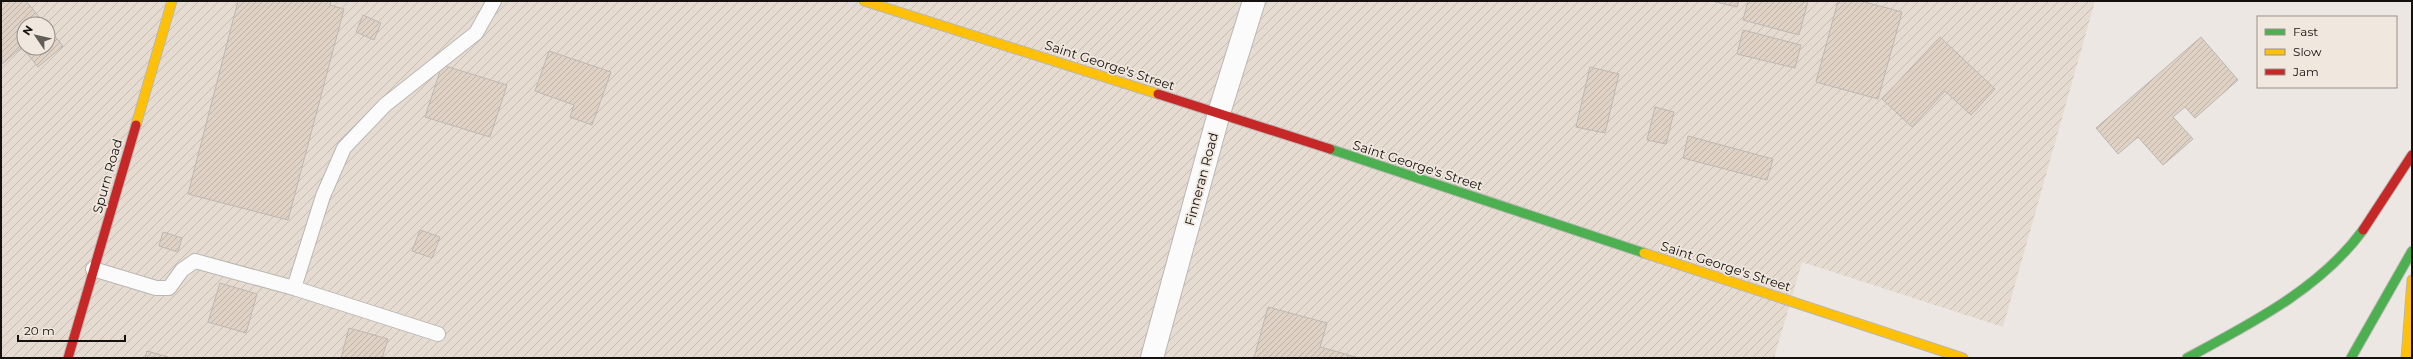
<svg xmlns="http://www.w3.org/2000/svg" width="2413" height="359" viewBox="0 0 2413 359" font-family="Montserrat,sans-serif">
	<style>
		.industrial { fill: url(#industrial-furrows); fill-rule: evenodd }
		.building { fill: url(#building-hatch); stroke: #bcb8b4 }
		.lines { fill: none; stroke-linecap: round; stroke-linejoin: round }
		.lane-casing { stroke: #bab7b3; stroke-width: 16 }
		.street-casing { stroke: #bab7b3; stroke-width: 24 }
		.fast-casing { stroke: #bab7b3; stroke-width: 11 }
		.slow-casing { stroke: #bab7b3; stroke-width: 11 }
		.jam-casing { stroke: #bab7b3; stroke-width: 11 }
		.lane { stroke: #fcfbfb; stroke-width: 14 }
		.street { stroke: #fcfbfb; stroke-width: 22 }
		.fast { stroke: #4caf50; stroke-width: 9 }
		.slow { stroke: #ffc107; stroke-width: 9 }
		.jam { stroke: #c62828; stroke-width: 9 }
		.labels { text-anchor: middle; stroke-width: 3.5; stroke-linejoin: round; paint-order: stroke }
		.street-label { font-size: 13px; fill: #14110e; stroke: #f0e7de }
	</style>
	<defs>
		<pattern id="industrial-furrows" width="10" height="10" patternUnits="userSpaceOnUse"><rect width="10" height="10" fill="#e6dbd1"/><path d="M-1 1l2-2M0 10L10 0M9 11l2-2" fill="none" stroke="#c4bbb2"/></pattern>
		<pattern id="building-hatch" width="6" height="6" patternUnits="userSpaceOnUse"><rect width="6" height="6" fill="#dfd2c5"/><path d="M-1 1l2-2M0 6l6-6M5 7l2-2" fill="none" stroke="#beb3a8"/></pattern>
	</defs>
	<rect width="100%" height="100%" fill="#ece7e2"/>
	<path class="industrial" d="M1,1H2095L2003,327L1802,262L1774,358H1ZM24,24H48V48H24Z"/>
	<path class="building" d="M1,1H26L45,24H24V48H48V28L63,46L38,67L22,47L2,64Z
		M238,1H331L330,5L344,9L288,220L188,194Z
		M1712,1H1739L1737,7Z
		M1748,1H1808L1799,35L1743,20Z
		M1838,1H1861L1902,12L1878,99L1816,82Z
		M363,15L381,23L374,40L356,32Z
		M1743,30L1801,45L1795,68L1737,54Z
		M1940,37L1995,89L1971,115L1945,91L1912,127L1882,99Z
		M2201,37L2238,80L2195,118L2185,107L2173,117L2193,139L2163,165L2138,137L2118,154L2096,128Z
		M549,51L611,72L592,125L570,117L574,105L535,91Z
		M442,65L507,85L490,137L425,117Z
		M1590,67L1619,74L1605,133L1576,127Z
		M1655,107L1674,112L1666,144L1647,140Z
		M1688,136L1773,159L1767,180L1683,158Z
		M420,230L440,237L432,258L412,251Z
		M163,232L182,238L178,252L159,246Z
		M220,283L257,294L246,333L208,322Z
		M1268,307L1327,323L1320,347L1359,358H1254Z
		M349,328L388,339L382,358H341Z
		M147,351L168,357L167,358H145Z"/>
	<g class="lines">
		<g class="lane-casing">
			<path id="lane" d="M93,269L156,288H169L182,270L195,261L294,288L438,334
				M294,288L323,196L344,148L385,105L476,33L494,1"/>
		</g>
		<g class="street-casing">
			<path id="street" d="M1152,358L1219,113L1254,1"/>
		</g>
		<g class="fast-casing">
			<path id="fast" d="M1330,149L1644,253
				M2187,358C2250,324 2320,289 2363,230
				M2351,358L2412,251"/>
		</g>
		<g class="slow-casing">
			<path id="slow" d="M864,1L1158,94
				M136,125L172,1
				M1644,253L1963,358
				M2406,358L2412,280"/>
		</g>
		<g class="jam-casing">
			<path id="jam" d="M1158,94L1330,149
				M2363,230L2412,155
				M68,358L136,125"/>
		</g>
		<use href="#lane" class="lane"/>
		<use href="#street" class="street"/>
		<use href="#fast" class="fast"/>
		<use href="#slow" class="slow"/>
		<use href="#jam" class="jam"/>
	</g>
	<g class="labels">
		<g class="street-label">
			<text transform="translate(1110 65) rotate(18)" y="5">Saint George's Street</text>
			<text transform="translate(1418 165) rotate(18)" y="5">Saint George's Street</text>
			<text transform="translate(107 176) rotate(-74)" y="5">Spurn Road</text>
			<text transform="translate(1201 179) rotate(-75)" y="5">Finneran Road</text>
			<text transform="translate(1726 266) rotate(18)" y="5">Saint George's Street</text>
		</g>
	</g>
	<rect width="2413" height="359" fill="none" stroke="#14110e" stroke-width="4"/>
	<rect x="2257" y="16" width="140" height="72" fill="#f0e7de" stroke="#98918b"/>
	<rect x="2265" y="29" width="20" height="6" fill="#4caf50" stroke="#98918b"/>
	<text x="2293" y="36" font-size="12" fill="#14110e">Fast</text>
	<rect x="2265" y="49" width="20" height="6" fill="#ffc107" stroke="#98918b"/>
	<text x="2293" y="56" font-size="12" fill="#14110e">Slow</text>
	<rect x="2265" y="69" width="20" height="6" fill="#c62828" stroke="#98918b"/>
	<text x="2293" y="76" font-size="12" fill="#14110e">Jam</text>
	<g transform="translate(36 36) rotate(304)"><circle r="19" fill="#f0e7de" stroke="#98918b"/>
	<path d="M0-3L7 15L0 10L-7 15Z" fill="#605c58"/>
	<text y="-6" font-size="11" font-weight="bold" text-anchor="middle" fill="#14110e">N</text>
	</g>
	<path d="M18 335v6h107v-6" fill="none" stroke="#14110e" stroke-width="2"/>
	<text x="24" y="335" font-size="12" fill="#14110e" stroke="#f0e7de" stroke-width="3" paint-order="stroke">20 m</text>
</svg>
